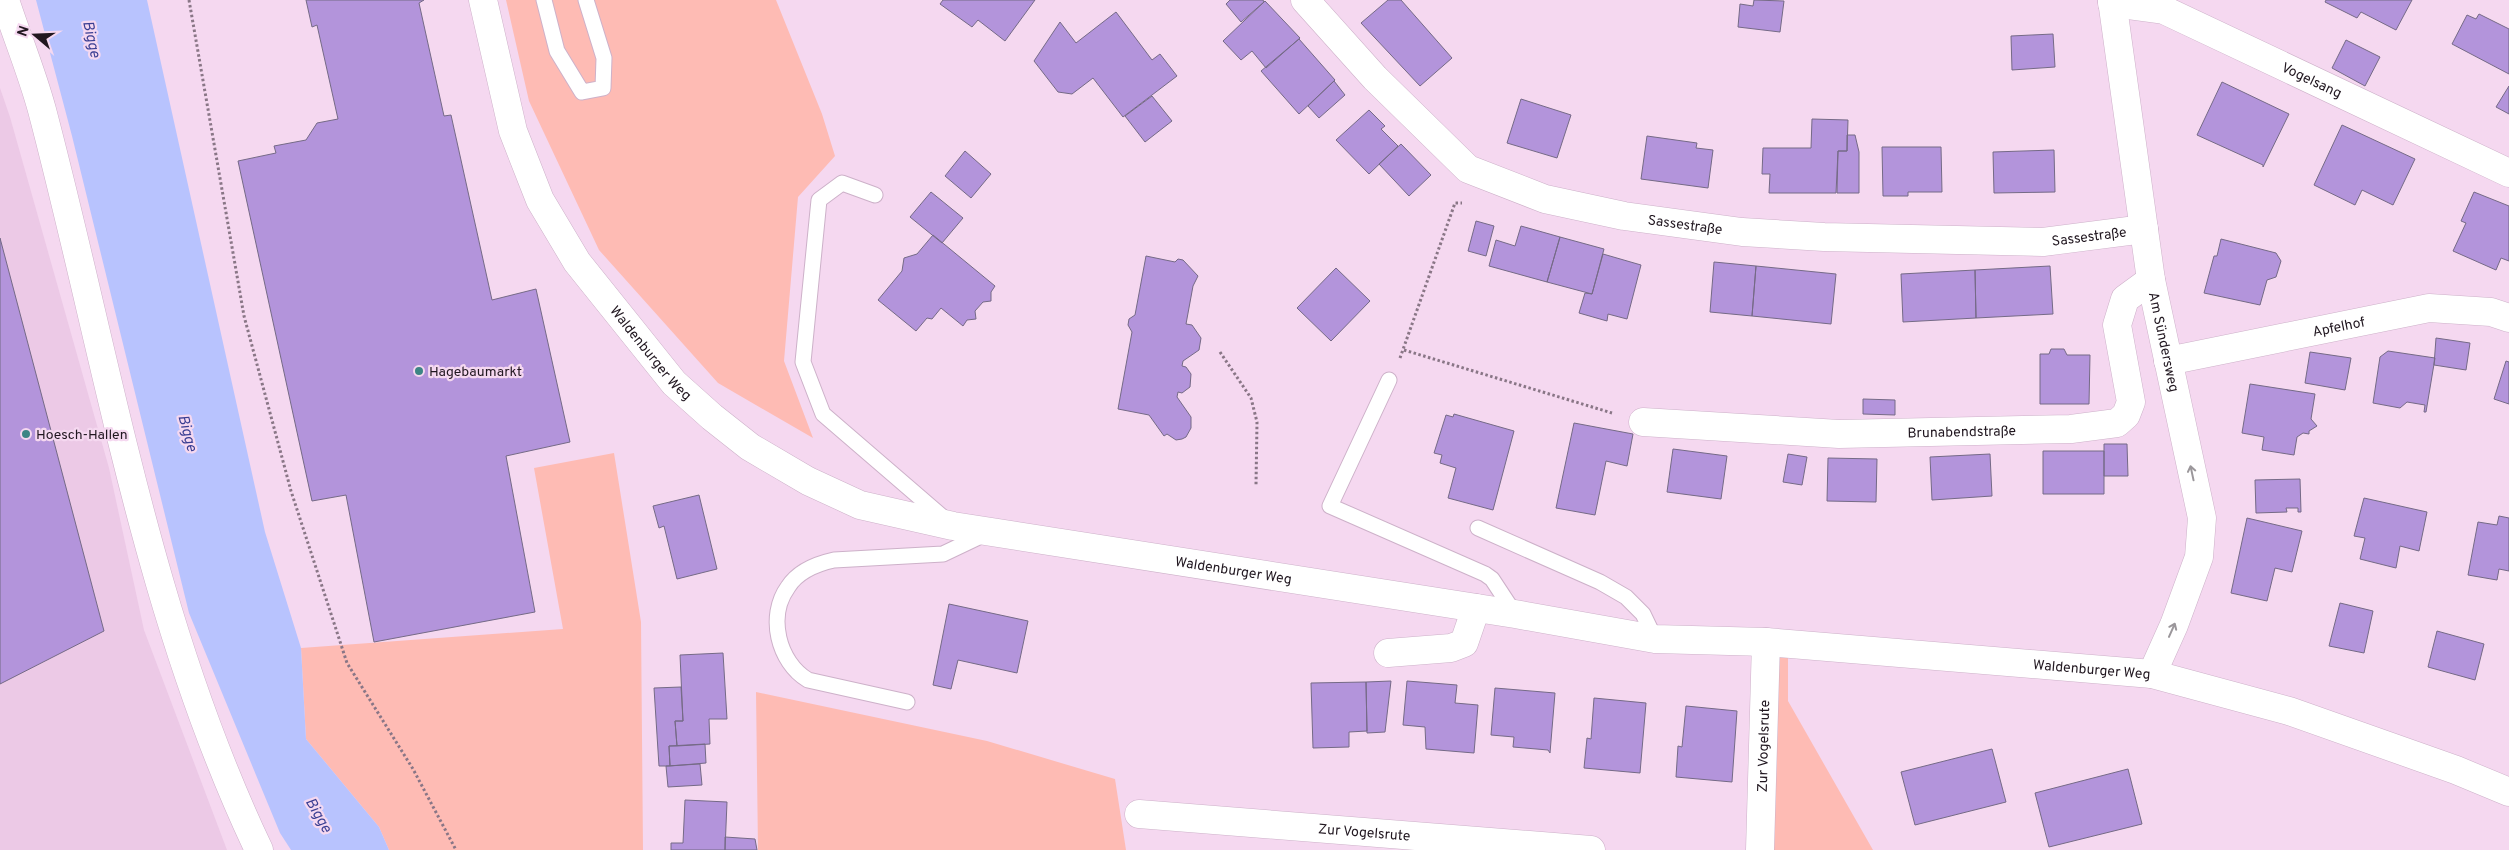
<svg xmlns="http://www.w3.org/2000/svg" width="2509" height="850" viewBox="0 0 2509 850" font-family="Overpass,sans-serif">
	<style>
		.built { fill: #ecc9e6 }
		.green { fill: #febbb4 }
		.water { fill: #b8c3fe }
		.building { fill: #b394db; stroke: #756a86 }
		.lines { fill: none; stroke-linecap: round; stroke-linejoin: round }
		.lane-casing { stroke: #cdb1c9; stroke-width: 17 }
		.street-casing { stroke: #cdb1c9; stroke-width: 29 }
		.secondary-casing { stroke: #cdb1c9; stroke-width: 29 }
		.path { stroke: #897686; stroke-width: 3; stroke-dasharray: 2.5 2.5; stroke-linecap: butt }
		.lane { stroke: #fff; stroke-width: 15 }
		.street { stroke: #fff; stroke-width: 28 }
		.secondary { stroke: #fff; stroke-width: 28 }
		.oneway { stroke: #9b979b }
		.poi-dot { fill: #3d8585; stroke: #f5d8f0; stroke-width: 2 }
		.labels { text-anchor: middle; stroke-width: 4.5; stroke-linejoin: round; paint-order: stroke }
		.street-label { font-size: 14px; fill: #211720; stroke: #f5d8f0 }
		.poi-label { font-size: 14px; fill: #211720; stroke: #f5d8f0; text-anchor: start }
		.water-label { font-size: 15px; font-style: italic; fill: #3a3e92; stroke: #f5d8f0 }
	</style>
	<rect width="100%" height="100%" fill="#f5d8f0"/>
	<path class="built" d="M0,88L10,117L109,468L144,630L227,850H0Z"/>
	<path class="green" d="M506,0H776L822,114L835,156L798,197L784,361L813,438L718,383L599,250L529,101Z
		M614,453L641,622L643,850H389L379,827L306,739L301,648L563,629L534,468Z
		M1766,642L1788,645V701L1873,850H1760Z
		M756,692L987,741L1115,779L1126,850H758Z"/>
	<path class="water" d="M36,0H147L265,532L301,648L306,739L379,827L389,850H291L280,833L189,613L72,136Z"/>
	<path class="building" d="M306,0H424L419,3L444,116L451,115L492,300L536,289L570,442L506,456L535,612L374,642L346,495L312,501L238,161L276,153L274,146L306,140L317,123L338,119L317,25L312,27Z
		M943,0H1035L1005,41L978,20L972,27L940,4Z
		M1230,0H1263L1264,2L1241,22L1226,4Z
		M1388,0H1401L1452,58L1420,86L1361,23Z
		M1754,0L1784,1L1780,32L1738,27L1740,4L1753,6Z
		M2326,0H2412L2396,30L2361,12L2357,18L2325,2Z
		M1265,1L1300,38L1266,68L1252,51L1241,60L1223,41Z
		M1116,12L1152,60L1160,54L1177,76L1123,117L1093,78L1072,94L1058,92L1034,61L1060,22L1076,43Z
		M2479,14L2509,29V74L2452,44L2467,15L2476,19Z
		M2053,34L2055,67L2012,70L2011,36Z
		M1299,39L1335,80L1299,114L1261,71Z
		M2346,40L2380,57L2365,86L2332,68Z
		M1334,81L1345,95L1319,118L1308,106Z
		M2222,82L2289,114L2263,167V165L2197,135Z
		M2509,86V114L2496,107Z
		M1152,96L1172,121L1145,142L1125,116Z
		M1521,99L1571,115L1557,158L1507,143Z
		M1369,110L1385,126L1381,129L1398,146L1369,174L1336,140Z
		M1812,119L1848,120L1847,151H1838L1836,193H1769L1770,174H1762L1763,148H1811Z
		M2342,125L2415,159L2393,205L2362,190L2355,205L2314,185Z
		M1847,135H1855L1859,152V193H1837L1838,151H1847Z
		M1647,136L1697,143L1696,148L1713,150L1708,188L1641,179Z
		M1401,144L1431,175L1409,196L1379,164Z
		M1882,147H1941L1942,192H1908V196H1883Z
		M2054,150L2055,192L1994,193L1993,152Z
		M965,151L991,174L971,198L945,176Z
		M931,192L963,218L942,243L910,217Z
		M2474,192L2509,206V261L2501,258L2496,270L2453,251L2466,223L2461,221Z
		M1476,221L1494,226L1486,256L1468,251Z
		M1521,226L1560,237L1547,282L1489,266L1496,240L1515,246Z
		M933,235L995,286L991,292V301L983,302L975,311L976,319L967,320L963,326L941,308L932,319L927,318L916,331L878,300L902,271L904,258L917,254Z
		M1560,237L1604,249L1592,294L1547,282Z
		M0,238L104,631L0,684Z
		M2221,239L2276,253L2281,261L2276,277L2267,280L2260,305L2204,293L2214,256H2217Z
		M1603,254L1641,265L1627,319L1608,314L1607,321L1579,313L1585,293L1592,294Z
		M1146,256L1175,262L1178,259L1183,260L1198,276L1193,286L1186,324L1192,325L1201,338L1199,350L1183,361L1182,366L1186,367L1191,374L1190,387L1182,393L1178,392L1177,397L1191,417V428L1186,437L1182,439L1176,440L1167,434L1164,436L1149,415L1118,409L1132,332L1128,325L1129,319L1135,315Z
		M1714,262L1756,266L1752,316L1710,312Z
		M1756,266L1836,274L1831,324L1752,316Z
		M2050,266L2053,314L1976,318L1975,270Z
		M1336,268L1370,301L1331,341L1297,308Z
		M1975,270L1976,318L1903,322L1901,274Z
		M2436,338L2470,343L2466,370L2434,365Z
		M2051,349H2064L2067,355H2090L2089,404H2040V354H2049Z
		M2388,351L2435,358L2426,412H2424L2425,405L2407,402L2400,408L2373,403L2380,357Z
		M2310,352L2351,358L2345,390L2305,383Z
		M2506,361L2509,362V404L2494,399Z
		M2250,384L2315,394L2311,419L2317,426L2309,431V434L2303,433L2297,437L2294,455L2262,450L2264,437L2242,433Z
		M1863,399L1895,400V415L1863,414Z
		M1454,414L1514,431L1493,510L1448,498L1456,468L1440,463L1442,455L1434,453L1446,415L1453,417Z
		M1574,423L1633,434L1627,466L1606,461L1595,515L1556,508Z
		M2104,444H2127L2128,476H2104Z
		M1673,449L1727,456L1721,499L1667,492Z
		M2043,451H2104V494H2043Z
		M1788,454L1807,457L1802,485L1783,482Z
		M1990,454L1992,496L1932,500L1930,457Z
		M1828,458L1877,459L1876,502L1827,501Z
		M2300,479L2301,512H2298V508H2286L2287,512L2256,513L2255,480Z
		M699,495L717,569L677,579L664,526L659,528L653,506Z
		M2364,498L2427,512L2419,551L2400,546L2396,568L2360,559L2365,538L2354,536Z
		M2499,516L2509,518V571L2499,569L2497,580L2468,575L2478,522L2497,525Z
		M2247,518L2302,531L2292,572L2275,568L2267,601L2231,593Z
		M2340,603L2373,611L2364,653L2329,646Z
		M949,604L1028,621L1017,673L958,660L951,689L933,685Z
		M2437,631L2484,644L2475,680L2428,667Z
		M723,653L727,719H709L710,744L677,746L675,721H683L680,655Z
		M1391,681L1385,732L1367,733L1366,682Z
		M1407,681L1457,685L1455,703L1478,705L1474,753L1426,749L1425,727L1403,725Z
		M1366,682L1367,731L1349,732V747L1313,748L1311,683Z
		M681,687L683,721H675L677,746H669L670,766H659L654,688Z
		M1495,688L1555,693L1550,753L1548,750L1513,747L1514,737L1491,735Z
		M1594,698L1646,703L1640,773L1584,768L1587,738L1591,739Z
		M1686,706L1737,711L1732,782L1676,777L1678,746L1682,747Z
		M705,744L706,763L670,766L669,746Z
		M1992,749L2006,802L1915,825L1901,772Z
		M700,764L702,785L668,787L666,766Z
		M2128,769L2142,824L2049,847L2035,793Z
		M685,800L727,802L725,850H671V843H683Z
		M725,837L755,839L757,850H725Z"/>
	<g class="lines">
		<g class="lane-casing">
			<path id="lane" d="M544,0L557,51L582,92L603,88L604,58L586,0
				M875,195L842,183L819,200L803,362L823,414L946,520
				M1389,380L1330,506L1485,574L1492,579L1515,614
				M1478,528L1600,582L1626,597L1643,614L1655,639
				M907,702L808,680C778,662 767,616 788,587C798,571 816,564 834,560L943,554L985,534"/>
		</g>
		<g class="street-casing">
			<g id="street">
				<path id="s1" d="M483,0L513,131L540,200L577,262L674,383L712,417L750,447L808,481L860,505L953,526L1515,614L1655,639L1766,642L2152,674L2289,711L2456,770L2509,792"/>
				<path id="s2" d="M1305,0L1375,78L1468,169L1545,199L1624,216L1742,232L1824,237L2043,242L2144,229"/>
				<path id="s3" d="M2112,0L2151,280L2202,518L2199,557L2174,625L2152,674"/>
				<path id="s4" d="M2112,3L2164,10L2509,173"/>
				<path id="s5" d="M2168,361L2429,308L2491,312L2509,318"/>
				<path id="s6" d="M1643,422L1839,434L2071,429L2117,423L2126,415L2131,402L2117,325L2125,299L2151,280"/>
				<path d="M1388,653L1451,648L1464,643L1476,608"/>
				<path id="s7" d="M1139,814L1591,850"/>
				<path id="s8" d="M1760,850L1766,642"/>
			</g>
		</g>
		<g class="secondary-casing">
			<path id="secondary" d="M5,0C17,37 32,73 42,110C108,360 147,615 259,850"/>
		</g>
		<path class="path" d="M189,0L244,316L291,491L347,663L413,769L456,850
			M1404,350L1612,413
			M1220,352L1251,398L1257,422L1256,485
			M1400,358L1455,203H1462"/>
		<use href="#lane" class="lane"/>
		<use href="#street" class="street"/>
		<use href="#secondary" class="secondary"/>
	</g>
	<defs><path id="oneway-shaft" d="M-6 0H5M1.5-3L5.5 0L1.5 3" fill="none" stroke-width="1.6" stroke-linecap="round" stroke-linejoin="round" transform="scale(1.25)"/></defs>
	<g class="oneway">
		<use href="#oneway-shaft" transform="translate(2192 473) rotate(-102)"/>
		<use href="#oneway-shaft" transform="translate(2172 630) rotate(-66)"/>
	</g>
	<g class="poi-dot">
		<circle cx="419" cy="371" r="5"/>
		<circle cx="26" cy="434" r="5"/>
	</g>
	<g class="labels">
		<g class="street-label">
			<text dy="5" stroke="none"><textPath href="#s4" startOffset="216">Vogelsang</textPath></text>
			<text dy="5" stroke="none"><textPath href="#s2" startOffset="460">Sassestraße</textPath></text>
			<text dy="5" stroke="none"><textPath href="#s2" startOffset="865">Sassestraße</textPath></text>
			<text dy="5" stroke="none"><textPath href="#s5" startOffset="174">Apfelhof</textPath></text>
			<text dy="5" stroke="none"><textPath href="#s3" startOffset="346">Am Sündersweg</textPath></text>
			<text dy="5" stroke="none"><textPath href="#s1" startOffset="398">Waldenburger Weg</textPath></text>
			<text dy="5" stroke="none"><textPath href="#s6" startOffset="319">Brunabendstraße</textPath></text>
			<text dy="5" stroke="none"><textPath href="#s1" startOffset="1039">Waldenburger Weg</textPath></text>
			<text dy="5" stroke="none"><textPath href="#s1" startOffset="1904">Waldenburger Weg</textPath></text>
			<text dy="5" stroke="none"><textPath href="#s8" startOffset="104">Zur Vogelsrute</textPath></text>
			<text dy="5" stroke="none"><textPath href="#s7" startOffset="226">Zur Vogelsrute</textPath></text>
		</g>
		<g class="poi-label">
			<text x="429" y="376">Hagebaumarkt</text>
			<text x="36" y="439">Hoesch-Hallen</text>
		</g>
		<g class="water-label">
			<text transform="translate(92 39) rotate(77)" y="5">Bigge</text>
			<text transform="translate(188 433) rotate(75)" y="5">Bigge</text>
			<text transform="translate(319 815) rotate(60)" y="5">Bigge</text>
		</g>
	</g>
	<g transform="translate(35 35) rotate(289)" stroke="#f5d8f0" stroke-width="4" paint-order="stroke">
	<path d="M0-4L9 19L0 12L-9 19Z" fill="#211720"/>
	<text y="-8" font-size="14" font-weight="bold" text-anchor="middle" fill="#211720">N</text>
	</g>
</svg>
